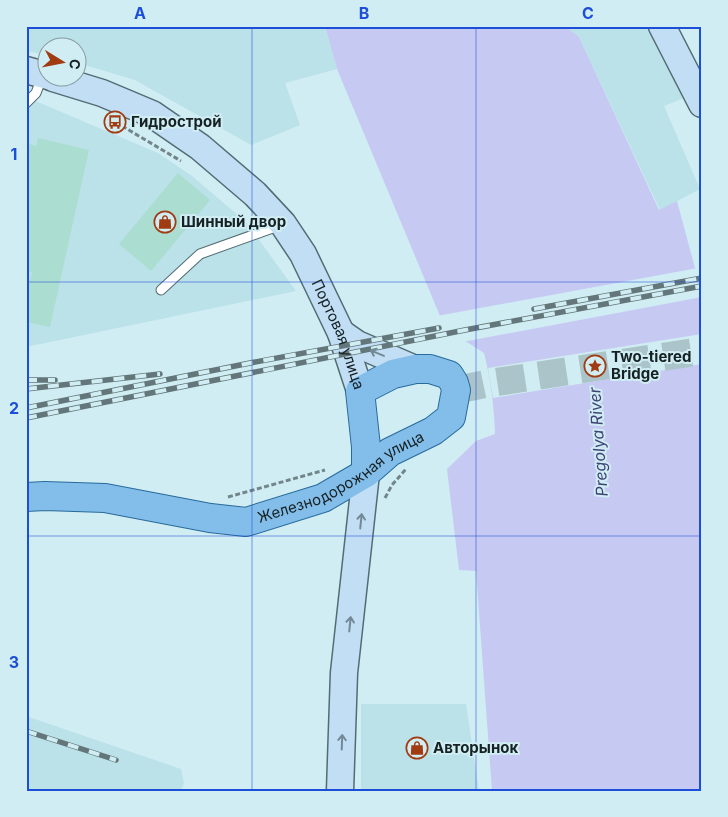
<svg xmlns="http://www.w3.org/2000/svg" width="728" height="817" viewBox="0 0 728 817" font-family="Inter,sans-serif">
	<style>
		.built { fill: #bbe1e9 }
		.water { fill: #c6caf2 }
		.pier { fill: #d0edf3 }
		.building { fill: #abded0 }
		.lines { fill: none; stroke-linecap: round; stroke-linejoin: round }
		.primary-tunnel { stroke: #abc4c9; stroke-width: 28; stroke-dasharray: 28 14; stroke-linecap: butt }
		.lane-casing { stroke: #526c72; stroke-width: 11 }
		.secondary-casing { stroke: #526c72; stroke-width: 29 }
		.primary-casing { stroke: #286a9b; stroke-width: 30 }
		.path { stroke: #72868a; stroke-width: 3; stroke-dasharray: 5 2.5; stroke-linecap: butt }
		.lane { stroke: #fff; stroke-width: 9 }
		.secondary { stroke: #c1def4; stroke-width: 26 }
		.primary { stroke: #83beea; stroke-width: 28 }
		.rail-casing { stroke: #637679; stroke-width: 5.5 }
		.rail { stroke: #d0edf3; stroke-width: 4; stroke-dasharray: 11; stroke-linecap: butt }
		.oneway { stroke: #748996 }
		.grid { fill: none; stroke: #1d4ed8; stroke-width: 1; stroke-opacity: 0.55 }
		.labels { text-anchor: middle; stroke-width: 4; stroke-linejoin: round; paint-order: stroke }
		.poi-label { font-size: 15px; font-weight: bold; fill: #162123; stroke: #d0edf3; text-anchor: start }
		.street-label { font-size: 15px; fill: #162123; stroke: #d0edf3 }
		.water-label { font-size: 16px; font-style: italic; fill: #414377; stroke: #d0edf3 }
		.neatline { fill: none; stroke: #1d4ed8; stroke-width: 2 }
		.grid-label { font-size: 16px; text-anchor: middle; font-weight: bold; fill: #1d4ed8 }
	</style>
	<rect width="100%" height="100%" fill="#d0edf3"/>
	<path class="built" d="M26,26H325L337,69L285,83L300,125L251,145L135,80L78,63V48H48L47,55L26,51Z
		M565,26H651L689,96L664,106L700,189L660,210L579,37Z
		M26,97L158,153L192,176L246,222L296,291L26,347Z
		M361,704H466L479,791H361Z
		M26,716L181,769L184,783L181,791H26Z"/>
	<path class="water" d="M325,26H565L579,37L659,210L677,201L702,294V791H492L476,571L459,570L447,469L476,441L495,434C494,406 491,380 484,353L445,328L337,69Z"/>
	<path class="pier" d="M698,268L702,284V297L462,342L443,330L437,316Z
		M702,334V364L493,398L488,368Z"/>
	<path class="building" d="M38,138L89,150L50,327L26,322V298L32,272L26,271V143L36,146Z
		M178,173L210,200L151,271L119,244Z"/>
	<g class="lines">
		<path class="primary-tunnel" d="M456,390L490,383L702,351"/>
		<g class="lane-casing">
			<path id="lane" d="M26,103L36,93L42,77
				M161,290L200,254L281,225"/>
		</g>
		<g class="secondary-casing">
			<g id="secondary">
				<path d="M662,26L702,104"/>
				<path d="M26,70L48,76"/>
				<path id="s1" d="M53,78L102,93L152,114L200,147L255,194L283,224L303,254L341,333L360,391"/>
				<path d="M341,333L357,344L415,369"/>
				<path d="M340,791L344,673L366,473"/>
			</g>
		</g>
		<g class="primary-casing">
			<g id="primary">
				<path id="s2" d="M26,497L45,496L105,498L210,518L246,522L323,498L366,473L390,452L433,431L451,417L456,390L454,383L449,375L430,369H415L393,374L360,391L366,447V473"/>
			</g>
		</g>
		<path class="path" d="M122,126L181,161
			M228,497L325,470
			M385,498L392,485L406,469"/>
		<use href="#lane" class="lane"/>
		<use href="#secondary" class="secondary"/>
		<use href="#primary" class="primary"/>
		<g class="rail-casing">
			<path id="rail" d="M534,309L702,278
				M26,380H55
				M26,389L160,374
				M26,408L250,363L439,328
				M26,418L465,330L702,286
				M26,731L116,760"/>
		</g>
		<use href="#rail" class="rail"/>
	</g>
	<defs><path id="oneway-shaft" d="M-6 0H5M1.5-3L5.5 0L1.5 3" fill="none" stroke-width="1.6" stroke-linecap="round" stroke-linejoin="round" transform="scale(1.25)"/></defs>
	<g class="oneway">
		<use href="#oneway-shaft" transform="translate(377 353) rotate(-157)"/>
		<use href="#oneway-shaft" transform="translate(361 521) rotate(-84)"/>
		<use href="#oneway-shaft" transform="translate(350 624) rotate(-84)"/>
		<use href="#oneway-shaft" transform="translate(342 742) rotate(-88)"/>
	</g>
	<path class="grid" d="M252,26V791M476,26V791M26,282H702M26,536H702"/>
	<defs>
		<g id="bus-ring" transform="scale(1.125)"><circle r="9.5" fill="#d0edf3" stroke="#a13b12" stroke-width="1.5"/><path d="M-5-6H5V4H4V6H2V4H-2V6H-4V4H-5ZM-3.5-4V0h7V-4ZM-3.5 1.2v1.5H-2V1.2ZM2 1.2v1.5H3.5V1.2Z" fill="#a13b12"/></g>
		<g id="shop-ring" transform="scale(1.125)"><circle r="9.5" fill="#d0edf3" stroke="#a13b12" stroke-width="1.5"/><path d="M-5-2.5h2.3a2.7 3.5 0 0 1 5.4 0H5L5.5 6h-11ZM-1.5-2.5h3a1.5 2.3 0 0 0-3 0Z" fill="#a13b12"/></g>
		<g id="sight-ring" transform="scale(1.125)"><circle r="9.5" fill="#d0edf3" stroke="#a13b12" stroke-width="1.5"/><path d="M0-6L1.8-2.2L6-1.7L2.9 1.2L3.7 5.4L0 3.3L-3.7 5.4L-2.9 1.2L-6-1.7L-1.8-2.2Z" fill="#a13b12"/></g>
	</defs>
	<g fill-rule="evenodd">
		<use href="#bus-ring" x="115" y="122"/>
		<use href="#shop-ring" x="165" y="222"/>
		<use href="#sight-ring" x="595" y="366"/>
		<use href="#shop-ring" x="417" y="748"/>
	</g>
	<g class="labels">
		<g class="poi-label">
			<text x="131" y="127">Гидрострой</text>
			<text x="181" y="227">Шинный двор</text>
			<text x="611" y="362">Two-tiered<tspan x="611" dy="17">Bridge</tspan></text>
			<text x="433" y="753">Авторынок</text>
		</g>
		<g class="street-label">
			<text dy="5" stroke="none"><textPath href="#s1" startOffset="401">Портовая улица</textPath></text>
			<text dy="5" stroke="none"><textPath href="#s2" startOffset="328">Железнодорожная улица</textPath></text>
		</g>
		<g class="water-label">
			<text transform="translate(598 442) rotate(-94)" y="6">Pregolya River</text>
		</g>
	</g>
	<rect width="728" height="817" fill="none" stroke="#d0edf3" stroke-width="55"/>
	<g transform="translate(62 62) rotate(100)"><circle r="24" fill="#d0edf3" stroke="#869ba0"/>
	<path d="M0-4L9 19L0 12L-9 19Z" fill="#a13b12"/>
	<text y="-8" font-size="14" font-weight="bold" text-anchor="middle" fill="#162123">С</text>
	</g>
	<rect x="28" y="28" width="672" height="762" class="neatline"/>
	<g class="grid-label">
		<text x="140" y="19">A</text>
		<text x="364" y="19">B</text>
		<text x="588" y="19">C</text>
		<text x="14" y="160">1</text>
		<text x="14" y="414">2</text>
		<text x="14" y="668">3</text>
	</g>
</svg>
